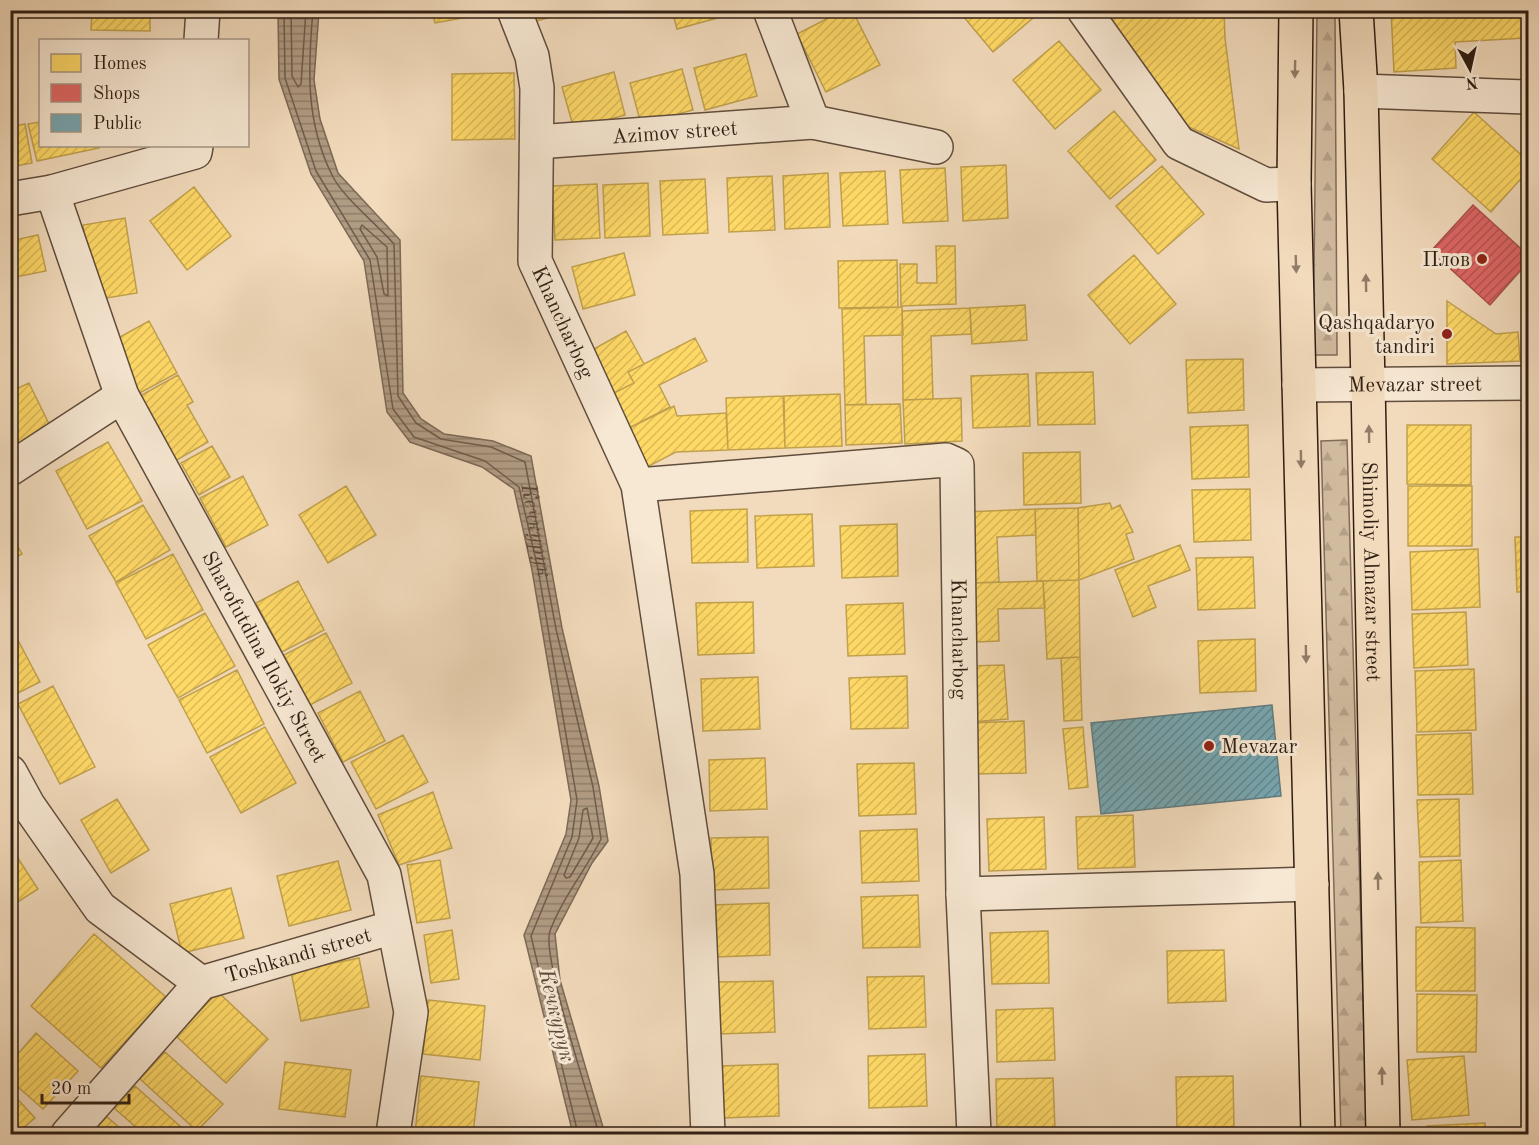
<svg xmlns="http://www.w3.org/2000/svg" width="1539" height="1145" viewBox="0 0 1539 1145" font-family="'Old Standard TT',serif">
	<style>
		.forest { fill: url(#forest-firs); stroke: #806c59; stroke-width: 1.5 }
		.water { fill: url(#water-rules); stroke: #7c6956; stroke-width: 1.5 }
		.homes { fill: url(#homes-hatch); stroke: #c1a14d; stroke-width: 1.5 }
		.shops { fill: url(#shops-hatch); stroke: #ab504d; stroke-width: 1.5 }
		.public { fill: url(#public-hatch); stroke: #617c80; stroke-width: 1.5 }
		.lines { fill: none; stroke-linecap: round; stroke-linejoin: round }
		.shore { stroke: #705c4b; stroke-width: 1.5 }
		.minor-casing { stroke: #604d3d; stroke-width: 36 }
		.major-casing { stroke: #2f1e13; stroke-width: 36 }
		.minor { stroke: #f7e8d3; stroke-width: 33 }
		.major { stroke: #f2dbbc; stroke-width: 33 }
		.oneway { fill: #907c68 }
		.poi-dot { fill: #8f2418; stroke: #f7e8d3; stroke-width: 2 }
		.labels { text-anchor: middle; stroke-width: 6; stroke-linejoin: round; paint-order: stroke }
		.street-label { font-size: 21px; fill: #2f1e13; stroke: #f7e8d3 }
		.poi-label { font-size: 21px; fill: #2f1e13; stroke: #f7e8d3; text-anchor: end }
		.water-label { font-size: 22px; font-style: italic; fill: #5c4a3a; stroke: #f7e8d3 }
	</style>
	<defs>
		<pattern id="forest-firs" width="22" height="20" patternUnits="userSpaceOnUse" patternTransform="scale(1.5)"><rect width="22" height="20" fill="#d1bb9f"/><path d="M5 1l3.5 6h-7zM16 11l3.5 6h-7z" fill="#b4a088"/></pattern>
		<pattern id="water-rules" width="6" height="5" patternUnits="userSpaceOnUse" patternTransform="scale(1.5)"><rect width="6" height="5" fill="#b09b83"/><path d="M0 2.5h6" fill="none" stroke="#907e6a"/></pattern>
		<pattern id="homes-hatch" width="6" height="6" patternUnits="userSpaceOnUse" patternTransform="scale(1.5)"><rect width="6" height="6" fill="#ffd966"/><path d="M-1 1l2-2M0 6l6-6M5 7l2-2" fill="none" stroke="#dbba58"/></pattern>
		<pattern id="shops-hatch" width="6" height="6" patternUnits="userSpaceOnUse" patternTransform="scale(1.5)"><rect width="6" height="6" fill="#e06666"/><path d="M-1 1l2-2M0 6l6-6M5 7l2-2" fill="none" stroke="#b65353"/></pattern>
		<pattern id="public-hatch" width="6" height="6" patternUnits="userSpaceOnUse" patternTransform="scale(1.5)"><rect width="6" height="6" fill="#76a5af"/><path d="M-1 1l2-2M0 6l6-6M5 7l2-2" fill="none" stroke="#61868d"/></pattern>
	</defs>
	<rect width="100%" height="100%" fill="#f2dbbc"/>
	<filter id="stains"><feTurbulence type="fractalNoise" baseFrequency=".00333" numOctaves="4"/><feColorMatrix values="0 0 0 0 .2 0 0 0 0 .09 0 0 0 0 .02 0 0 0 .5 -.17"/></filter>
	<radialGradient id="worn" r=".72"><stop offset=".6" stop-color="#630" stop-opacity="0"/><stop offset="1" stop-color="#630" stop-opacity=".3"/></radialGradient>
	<path class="forest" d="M1317,11H1335L1337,355H1313Z
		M1347,440L1367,1134H1341L1321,441Z"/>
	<path class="water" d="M278,11H319L314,80L320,119L338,173L400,240L403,393L421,419L444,434L493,441L531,456L562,628L599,786L608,841L592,863L555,934L560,980L605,1134H573L524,935L566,834L571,800L532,570L514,489L482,467L410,442L387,412L364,261L311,174L279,79Z"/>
	<path class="homes" d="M92,10H165L150,11V31L91,30Z
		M432,10H495V12L435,23Z
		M530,10H575L533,22Z
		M672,10H728L729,15L677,29Z
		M844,10H852L880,65L826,92L797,34Z
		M958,10H1038L1040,12L993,52Z
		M1098,10H1224L1225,38L1239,149L1182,124Z
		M1391,10H1456L1457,16L1528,10V38L1455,42L1456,68L1394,72Z
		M1059,41L1101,90L1055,129L1013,80Z
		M746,54L757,96L705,110L694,68Z
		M682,69L693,110L641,124L630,83Z
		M614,72L625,115L574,129L562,87Z
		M514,73L515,139L452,140V74Z
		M1114,111L1156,160L1110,199L1068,151Z
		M1474,112L1528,161V171L1491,212L1432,159Z
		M40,122V146H98L99,148L37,161L28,124Z
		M25,124L32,163L10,167V127Z
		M1006,165L1008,218L963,221L961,167Z
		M1162,166L1204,214L1158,254L1116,206Z
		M945,168L948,221L903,223L900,170Z
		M885,171L888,224L843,226L840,173Z
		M828,173L830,227L785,229L783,176Z
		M772,176L775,230L729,232L727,178Z
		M705,179L708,233L663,235L660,181Z
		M648,183L650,236L605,238L603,185Z
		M597,184L600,238L555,240L552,186Z
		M194,187L231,236L187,270L150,221Z
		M125,218L137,293L95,300L83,225Z
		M38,235L46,271L10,278V241Z
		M936,246H955L956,304L901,306L900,264H917V283H937Z
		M624,253L635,295L583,309L572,267Z
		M1134,255L1176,304L1130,344L1088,295Z
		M897,260L898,307L839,308L838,261Z
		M1447,301L1496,334L1518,332L1520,361L1447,364Z
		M1025,305L1027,340L972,344L970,308Z
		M902,307L903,335L864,336L866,404L845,405L842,309Z
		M970,308L971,334L931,336L933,399L903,400L902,311Z
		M149,321L177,373L136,395L109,343Z
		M626,331L644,364L628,372L634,383L608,396L585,354Z
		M695,338L707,361L659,385L670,407L625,430L608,396L634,383L628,372Z
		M1243,359L1244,410L1188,413L1186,360Z
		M1093,372L1095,424L1038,425L1036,373Z
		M1028,374L1030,426L973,428L971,376Z
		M178,375L193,402L187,405L208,442L175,461L138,397Z
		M29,383L52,430L13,449L10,444V392Z
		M840,394L842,446L785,448L784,396Z
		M783,396L785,448L728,450L726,398Z
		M961,398L962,441L905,444L903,400Z
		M900,404L902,443L846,445L845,405Z
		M674,406L677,416L726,413L728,450L676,452L645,468L625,430Z
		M1248,425L1249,477L1192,479L1190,427Z
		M1407,425H1471V485L1407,484Z
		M108,442L142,501L87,529L56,471Z
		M212,446L230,477L199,495L181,463Z
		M1080,452L1081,503L1024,505L1023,453Z
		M243,476L268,525L226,547L200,498Z
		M346,486L376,535L328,563L299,515Z
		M1408,486H1472V546H1408Z
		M1250,489L1251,540L1194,542L1192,490Z
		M1110,503L1112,509L1120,505L1133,532L1126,534L1134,559L1079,580L1078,508Z
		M143,505L170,550L116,582L89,536Z
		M1078,508L1079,580L1037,581L1035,509Z
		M747,509L748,562L692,563L690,511Z
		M1035,509L1036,535L997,537L999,582L974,583L965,512Z
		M812,514L814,566L757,568L755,516Z
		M897,524L898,576L842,578L840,526Z
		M10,533L22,554L10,560Z
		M1515,537H1528V592H1517Z
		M1180,545L1190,570L1148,586L1156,607L1133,617L1115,570Z
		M1478,549L1480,607L1412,610L1410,552Z
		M173,554L203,610L146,639L116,583Z
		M1253,557L1255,608L1198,610L1196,558Z
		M1079,580L1080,657L1047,659L1043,581Z
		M298,581L324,630L282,652L256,603Z
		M1043,581L1045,608L998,609L999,641L976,642L974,583Z
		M753,602L754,653L698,655L696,603Z
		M903,603L905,654L848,656L846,605Z
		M1466,612L1468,665L1414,668L1412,614Z
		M205,613L235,666L178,698L148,645Z
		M10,625L40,682L10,697Z
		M326,633L352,683L310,705L284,655Z
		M1255,639L1256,691L1200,693L1198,641Z
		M1080,657L1082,720L1064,721L1061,658Z
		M1004,665L1008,719L971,722L967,666Z
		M1474,669L1476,730L1417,732L1415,671Z
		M237,670L264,724L207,753L179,700Z
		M907,676L908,728L851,729L849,678Z
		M758,677L760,729L703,731L701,679Z
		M53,686L95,767L60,784L18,704Z
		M360,691L385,741L343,762L318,713Z
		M1024,721L1026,773L969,774L968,723Z
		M265,727L296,783L241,813L210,757Z
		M1083,727L1088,787L1069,789L1063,729Z
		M1471,733L1473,794L1418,795L1416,735Z
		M403,735L428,782L376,809L351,762Z
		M765,758L767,809L710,811L709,760Z
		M914,763L916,814L859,816L857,764Z
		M433,792L452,848L399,865L378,815Z
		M117,799L149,850L111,873L81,820Z
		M1459,799L1460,856L1420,857L1417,800Z
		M1133,815L1135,867L1078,869L1076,817Z
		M1044,817L1046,869L989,871L987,819Z
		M917,829L919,881L862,883L860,831Z
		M768,837L769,888L712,890L711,838Z
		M12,849L38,889L10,907V850Z
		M440,860L450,918L417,923L407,865Z
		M1461,860L1463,921L1421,923L1419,862Z
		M338,861L351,910L289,926L277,876Z
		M231,888L244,938L182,953L170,904Z
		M918,895L920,947L863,948L861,897Z
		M769,903L770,955L714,957L712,905Z
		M1416,927L1475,928V991H1416Z
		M452,930L459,979L431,983L424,935Z
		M1048,931L1049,983L992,984L990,933Z
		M94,934L166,997L101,1068L31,1006Z
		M1224,950L1226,1001L1168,1003L1167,951Z
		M359,958L369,1007L301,1021L291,972Z
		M924,976L926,1027L869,1029L867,977Z
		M773,981L775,1032L718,1034L717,982Z
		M218,992L268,1039L226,1083L176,1036Z
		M1417,994L1477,995L1476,1052H1417Z
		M428,1000L485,1006L480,1060L423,1054Z
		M1053,1008L1055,1060L997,1062L996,1010Z
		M36,1033L78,1071L43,1109L10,1080V1063Z
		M165,1052L223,1104L197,1131L140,1079Z
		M925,1054L927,1106L869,1108L868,1056Z
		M1464,1056L1469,1115L1412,1120L1407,1060Z
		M285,1062L351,1070L345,1117L279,1109Z
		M778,1064L779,1116L722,1118L721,1066Z
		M421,1076L479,1082L473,1134H415Z
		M1233,1076L1234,1127L1177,1129L1176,1077Z
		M1053,1078L1055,1129L997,1131L996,1079Z
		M135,1086L181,1127L174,1134H144L114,1108Z
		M10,1091L35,1118L16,1134H10Z
		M106,1116L127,1134H90Z
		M1485,1123L1486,1134H1428L1427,1126Z
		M928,1130V1134H871L870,1131Z"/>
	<path class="shops" d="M1473,205L1528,255V262L1490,305L1431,251Z"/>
	<path class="public" d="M1272,705L1281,796L1101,814L1091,723Z"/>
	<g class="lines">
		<g class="shore">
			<path d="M284,10L285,78L316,171L370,260L393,409L414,437L485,461L519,487L538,569L577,800L572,837L531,936L578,1134"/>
			<path d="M291,10L292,76L298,87L301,84L306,10"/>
			<path id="s1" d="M313,10C308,67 305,121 332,175C343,198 377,224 394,244L398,396L416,423L441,439L491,447L525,462L556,629L593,787L601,839C586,870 562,898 550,931C541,954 590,1101 599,1134"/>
			<path d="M362,225L387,247L388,296L384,294L377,257L360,229Z"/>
			<path d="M587,808L593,838L570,877L566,878L564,875L579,838L583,810Z"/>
		</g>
		<g class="minor-casing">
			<g id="minor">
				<path id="s2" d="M514,10L532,56L537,88L535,261L638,485L697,874L708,1134"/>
				<path d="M1084,10L1179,143L1266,185L1294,184"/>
				<path d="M201,40L203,10"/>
				<path d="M1361,91L1528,97"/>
				<path d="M813,122L936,147"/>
				<path id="s3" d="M537,142L813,122L770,10"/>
				<path id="s4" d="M52,192L122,396L384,875L411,1012L393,1134"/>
				<path d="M10,199L52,192L195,152L196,146"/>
				<path id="s5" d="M1299,385L1528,383"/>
				<path d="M10,469L122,396"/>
				<path id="s6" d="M638,485L946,460L957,465L963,894L974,1134"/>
				<path d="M10,772L28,805L100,908L201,983"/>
				<path d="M963,894L1312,884"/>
				<path id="s7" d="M68,1134L201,983L394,927"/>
			</g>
		</g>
		<g class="major-casing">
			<g id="major">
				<path d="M1296,10L1294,184L1318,1134"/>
				<path id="s8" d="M1356,10L1361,91L1368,383L1383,1134"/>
			</g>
		</g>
		<use href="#minor" class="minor"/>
		<use href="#major" class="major"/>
	</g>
	<defs><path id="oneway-solid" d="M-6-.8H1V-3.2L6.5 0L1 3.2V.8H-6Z" transform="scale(1.5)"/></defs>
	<g class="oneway">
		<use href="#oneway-solid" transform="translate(1295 69) rotate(91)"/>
		<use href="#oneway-solid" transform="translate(1296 264) rotate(88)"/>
		<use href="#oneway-solid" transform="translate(1366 283) rotate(-91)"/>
		<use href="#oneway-solid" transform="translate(1369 434) rotate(-91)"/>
		<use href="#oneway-solid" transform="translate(1301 459) rotate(89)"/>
		<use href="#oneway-solid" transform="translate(1306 654) rotate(89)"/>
		<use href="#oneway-solid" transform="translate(1378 881) rotate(-91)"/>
		<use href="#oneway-solid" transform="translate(1382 1076) rotate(-91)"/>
	</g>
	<g class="poi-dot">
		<circle cx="1482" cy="259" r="6"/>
		<circle cx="1447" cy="334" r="6"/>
		<circle cx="1209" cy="746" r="6"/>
	</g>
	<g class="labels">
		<g class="street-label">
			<text dy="7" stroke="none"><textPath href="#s3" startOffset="138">Azimov street</textPath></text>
			<text dy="7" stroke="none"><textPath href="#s2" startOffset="322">Khancharbog</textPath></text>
			<text dy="7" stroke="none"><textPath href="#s5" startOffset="116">Mevazаr street</textPath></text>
			<text dy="7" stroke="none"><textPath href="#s8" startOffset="562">Shimoliy Almazar street</textPath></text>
			<text dy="7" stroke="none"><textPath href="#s6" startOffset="495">Khancharbog</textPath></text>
			<text dy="7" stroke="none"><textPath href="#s4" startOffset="513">Sharofutdina Ilokiy Street</textPath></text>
			<text dy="7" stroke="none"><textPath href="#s7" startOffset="302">Toshkandi street</textPath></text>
		</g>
		<g class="poi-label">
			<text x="1470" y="266">Плов</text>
			<text x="1435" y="329">Qashqadaryo<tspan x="1435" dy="24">tandiri</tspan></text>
			<text x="1221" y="753" text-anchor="start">Mevazar</text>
		</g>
		<g class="water-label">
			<text dy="8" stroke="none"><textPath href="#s1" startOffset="633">Кечкурук</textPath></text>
			<text transform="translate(558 1015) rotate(76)" y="8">Кечкурук</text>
		</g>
	</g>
	<rect width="1539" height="1145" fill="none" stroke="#f2dbbc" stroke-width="36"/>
	<rect x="12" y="12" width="1515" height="1121" fill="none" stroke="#2f1e13" stroke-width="3"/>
	<rect x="18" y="18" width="1503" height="1109" fill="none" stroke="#2f1e13" stroke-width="1.5"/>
	<rect x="39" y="39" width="210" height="108" fill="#f7e8d3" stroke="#a79786" stroke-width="1.5"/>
	<rect x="51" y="54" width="30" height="18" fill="#ffd966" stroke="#a79786" stroke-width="1.5"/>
	<text x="93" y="69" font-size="18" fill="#2f1e13">Homes</text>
	<rect x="51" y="84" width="30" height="18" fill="#e06666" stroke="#a79786" stroke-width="1.5"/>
	<text x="93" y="99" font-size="18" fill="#2f1e13">Shops</text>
	<rect x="51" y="114" width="30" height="18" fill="#76a5af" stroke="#a79786" stroke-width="1.5"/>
	<text x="93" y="129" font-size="18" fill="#2f1e13">Public</text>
	<g transform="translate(1470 69) rotate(172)" stroke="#f7e8d3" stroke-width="4.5" paint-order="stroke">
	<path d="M0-4.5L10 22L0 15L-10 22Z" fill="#2f1e13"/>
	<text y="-9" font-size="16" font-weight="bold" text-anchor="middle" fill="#2f1e13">N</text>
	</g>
	<path d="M42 1094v9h87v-9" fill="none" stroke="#2f1e13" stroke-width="3"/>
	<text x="51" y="1094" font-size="18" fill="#2f1e13" stroke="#f7e8d3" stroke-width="4.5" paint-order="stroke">20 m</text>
	<rect width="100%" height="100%" filter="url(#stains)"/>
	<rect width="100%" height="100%" fill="url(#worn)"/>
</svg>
